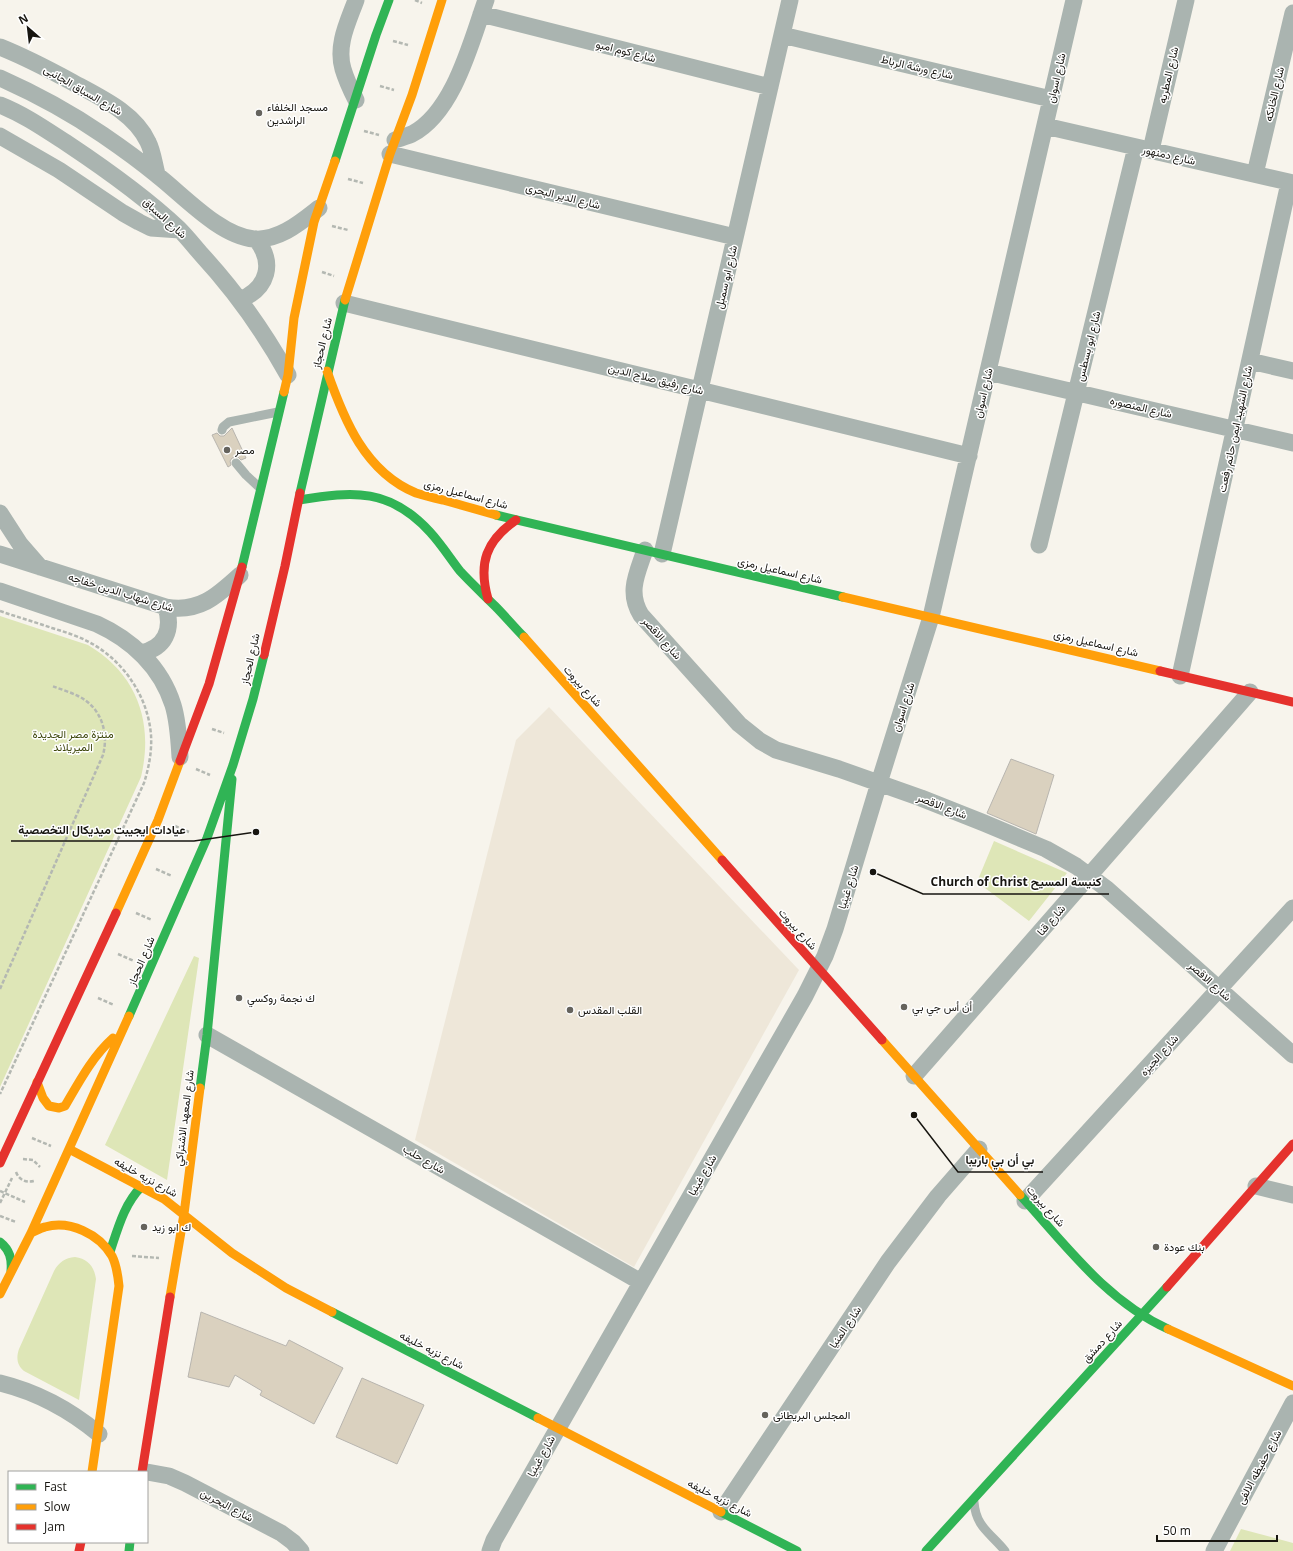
<svg xmlns="http://www.w3.org/2000/svg" width="1293" height="1551" viewBox="0 0 1293 1551" font-family="'Open Sans',Vazirmatn,sans-serif">
	<style>
		.built { fill: #eee7d9 }
		.green { fill: #dee6b7 }
		.building { fill: #dad1bf; stroke: #b8b5af }
		.lines { fill: none; stroke-linecap: round; stroke-linejoin: round }
		.path { stroke: #b4b8b2; stroke-width: 2.5; stroke-dasharray: 4 2; stroke-linecap: butt }
		.lane { stroke: #aab4b0; stroke-width: 9 }
		.street { stroke: #aab4b0; stroke-width: 17 }
		.fast { stroke: #30b455; stroke-width: 9 }
		.slow { stroke: #ff9f0a; stroke-width: 9 }
		.jam { stroke: #e5322d; stroke-width: 9 }
		.poi-dot { fill: #65635d; stroke: #fff; stroke-width: 1.5 }
		.labels { text-anchor: middle; stroke-width: 3; stroke-linejoin: round; paint-order: stroke }
		.street-label { font-size: 11px; fill: #171510; stroke: #fff }
		.poi-label { font-size: 11px; fill: #171510; stroke: #fff; text-anchor: start }
		.park-label { font-size: 11px; fill: #3f480d; stroke: #fff }
		.leader { fill: none; stroke: #171510; stroke-width: 1.5 }
		.callout-dot { fill: #171510; stroke: #fff; stroke-width: 1.5 }
		.callout-label { font-size: 12px; text-anchor: middle; font-weight: bold; fill: #171510; stroke: #fff; stroke-width: 3; stroke-linejoin: round; paint-order: stroke }
	</style>
	<rect width="100%" height="100%" fill="#f7f4ec"/>
	<path class="built" d="M549,707L799,970L634,1267L415,1140L516,740Z"/>
	<path class="green" d="M0,616L88,645C137,674 154,722 141,777L0,1087Z
		M994,841L1067,873L1029,921L977,882Z
		M194,956L199,958L167,1180L105,1145Z
		M75,1257C88,1259 94,1266 96,1279L79,1400L24,1371C17,1365 16,1358 19,1349L54,1271C59,1262 65,1258 75,1257Z
		M1241,1529L1293,1543V1551H1230Z"/>
	<path class="building" d="M232,428L246,458L241,460L238,457L232,458L230,461L231,465L228,467L212,435L217,433L220,436H224Z
		M1011,759L1054,775L1036,834L987,813Z
		M201,1312L286,1346L289,1340L343,1368L314,1424L260,1395L262,1391L235,1375L229,1387L188,1377Z
		M362,1378L424,1405L397,1464L336,1437Z"/>
	<g class="lines">
		<path class="path" d="M415,0L422,3
			M393,41L408,45
			M380,86L394,90
			M364,131L379,135
			M348,179L363,183
			M332,226L348,230
			M322,272L334,276
			M0,611C17,617 35,622 52,628C65,632 78,636 89,642C123,660 148,696 151,735C152,751 149,767 144,783L0,1094
			M212,729L224,733
			M196,769L210,775
			M175,826L189,832
			M156,869L172,876
			M136,913L152,920
			M118,954L134,961
			M0,989L103,755C109,732 101,707 78,696C70,692 60,689 52,686
			M98,998L114,1005
			M32,1138L51,1146
			M23,1159L33,1160L40,1167
			M16,1172C19,1180 26,1183 34,1181
			M0,1191L25,1202
			M0,1203L12,1178
			M0,1216L16,1222
			M132,1256L159,1258"/>
		<path class="lane" d="M222,430L223,427L229,422L278,412
			M236,463L246,475L260,488
			M974,1502C976,1528 991,1533 1005,1551"/>
		<path class="street" d="M481,14L770,87
			M782,35L1051,99
			M0,47C25,57 48,69 72,82C99,97 134,112 148,142C153,152 154,163 157,174
			M0,78C36,94 71,113 103,135C122,148 140,161 157,175C184,196 220,236 254,239C279,241 301,222 319,208
			M356,100C351,90 346,79 343,69C336,45 348,22 356,0
			M0,105C25,115 46,130 68,144C107,170 145,197 179,229C187,237 194,246 201,254C236,292 263,330 288,375
			M1045,126L1293,183
			M0,136L59,170L123,213L139,222L151,228L180,230
			M395,140C401,138 407,136 412,134C454,112 471,42 486,0
			M1151,150L1186,0
			M390,154L735,237
			M1255,174L1293,13
			M240,300C268,288 275,263 256,239
			M344,303L969,456
			M1250,361L1293,371
			M988,372L1293,443
			M0,513L20,544L40,567
			M1039,545L1136,147
			M645,550C637,574 627,592 641,615L739,724L760,741L776,750L839,769L921,798L984,823L1046,849L1076,866L1107,889L1293,1055
			M0,554L166,607C199,613 217,596 240,575
			M662,554L790,0
			M0,591L97,624C132,640 161,667 173,705C178,721 179,740 180,757
			M141,653C165,648 173,630 166,607
			M1180,676L1289,183
			M207,1035L641,1282
			M914,1076L1250,692
			M1256,1186L1293,1195
			M1025,1201L1293,908
			M0,1383C37,1392 70,1410 99,1434
			M147,1472L169,1476L185,1483L281,1533L293,1542L301,1551
			M721,1512L888,1262L938,1196L979,1149
			M490,1551L494,1540L805,996L825,956L835,929L879,783L931,617L1074,0
			M1214,1551L1293,1403"/>
		<path class="fast" d="M335,161L376,35L389,0
			M300,493L345,300
			M299,500C354,491 390,488 430,532C441,544 450,558 460,571C471,583 483,594 495,606C505,616 514,627 524,637
			M496,515L843,597
			M242,567L284,392
			M129,1016L207,838L233,765L253,699L264,655
			M200,1088L207,1035L232,779
			M1020,1195C1065,1244 1106,1301 1168,1329
			M0,1242C10,1250 12,1259 11,1271
			M110,1252C118,1228 124,1204 142,1186
			M332,1312L538,1418
			M721,1512L797,1551
			M129,1551L130,1542
			M926,1551L1167,1287"/>
		<path class="slow" d="M345,300L390,154L412,95L442,0
			M327,371C344,420 365,472 416,493C425,496 434,498 443,500C461,505 479,510 496,515
			M284,392L288,375L294,318L314,222L335,161
			M843,597L1160,671
			M524,637L722,860
			M116,913L158,820L180,761
			M882,1040L1020,1195
			M37,1082L43,1098L49,1106L59,1108L65,1106C79,1082 92,1057 113,1038
			M69,1149L164,1199L232,1253L286,1288L332,1312
			M31,1233C36,1231 40,1228 45,1227C70,1220 99,1234 112,1256C117,1266 118,1276 119,1286L92,1472
			M0,1294L31,1233L129,1016
			M170,1297L184,1214L200,1088
			M1168,1329L1293,1386
			M538,1418L721,1512"/>
		<path class="jam" d="M488,599C478,563 486,541 516,520
			M264,655L285,566L300,493
			M1160,671L1293,702
			M180,761L209,684L242,567
			M722,860L882,1040
			M0,1163L116,913
			M1167,1287L1293,1144
			M142,1472L170,1297
			M79,1551L81,1542"/>
	</g>
	<g class="poi-dot">
		<circle cx="259" cy="113" r="4"/>
		<circle cx="227" cy="450" r="4"/>
		<circle cx="239" cy="998" r="4"/>
		<circle cx="904" cy="1007" r="4"/>
		<circle cx="570" cy="1010" r="4"/>
		<circle cx="144" cy="1227" r="4"/>
		<circle cx="1156" cy="1247" r="4"/>
		<circle cx="765" cy="1415" r="4"/>
	</g>
	<g class="labels">
		<g class="street-label">
			<text transform="translate(626 51) rotate(14)" y="4">شارع كوم امبو</text>
			<text transform="translate(917 67) rotate(13)" y="4">شارع ورشة الرباط</text>
			<text transform="translate(1168 75) rotate(-77)" y="4">شارع المطريه</text>
			<text transform="translate(1056 78) rotate(-77)" y="4">شارع اسوان</text>
			<text transform="translate(83 90) rotate(30)" y="4">شارع السباق الجانبى</text>
			<text transform="translate(1274 94) rotate(-77)" y="4">شارع الخانكه</text>
			<text transform="translate(1169 155) rotate(13)" y="4">شارع دمنهور</text>
			<text transform="translate(563 196) rotate(14)" y="4">شارع الدير البحرى</text>
			<text transform="translate(165 218) rotate(42)" y="4">شارع السباق</text>
			<text transform="translate(726 277) rotate(-77)" y="4">شارع ابو سمبل</text>
			<text transform="translate(322 343) rotate(-76)" y="4">شارع الحجاز</text>
			<text transform="translate(1088 346) rotate(-76)" y="4">شارع ابو بسطس</text>
			<text transform="translate(656 379) rotate(14)" y="4">شارع رفيق صلاح الدين</text>
			<text transform="translate(983 393) rotate(-77)" y="4">شارع اسوان</text>
			<text transform="translate(1141 407) rotate(13)" y="4">شارع المنصوره</text>
			<text transform="translate(1235 429) rotate(-78)" y="4">شارع الشهيد ايمن حاتم رفعت</text>
			<text transform="translate(466 494) rotate(15)" y="4">شارع اسماعيل رمزى</text>
			<text transform="translate(780 570) rotate(13)" y="4">شارع اسماعيل رمزى</text>
			<text transform="translate(121 592) rotate(17)" y="4">شارع شهاب الدين خفاجه</text>
			<text transform="translate(662 638) rotate(48)" y="4">شارع الاقصر</text>
			<text transform="translate(1096 643) rotate(13)" y="4">شارع اسماعيل رمزى</text>
			<text transform="translate(250 659) rotate(-77)" y="4">شارع الحجاز</text>
			<text transform="translate(583 686) rotate(48)" y="4">شارع بيروت</text>
			<text transform="translate(903 707) rotate(-72)" y="4">شارع اسوان</text>
			<text transform="translate(942 806) rotate(21)" y="4">شارع الاقصر</text>
			<text transform="translate(848 887) rotate(-73)" y="4">شارع غينيا</text>
			<text transform="translate(1051 920) rotate(-49)" y="4">شارع قنا</text>
			<text transform="translate(798 929) rotate(48)" y="4">شارع بيروت</text>
			<text transform="translate(141 961) rotate(-67)" y="4">شارع الحجاز</text>
			<text transform="translate(1210 981) rotate(42)" y="4">شارع الاقصر</text>
			<text transform="translate(1159 1055) rotate(-48)" y="4">شارع الجيزه</text>
			<text transform="translate(184 1118) rotate(-83)" y="4">شارع المعهد الاشتراكي</text>
			<text transform="translate(424 1159) rotate(30)" y="4">شارع حلب</text>
			<text transform="translate(702 1175) rotate(-60)" y="4">شارع غينيا</text>
			<text transform="translate(146 1177) rotate(29)" y="4">شارع نزيه خليفه</text>
			<text transform="translate(1046 1206) rotate(48)" y="4">شارع بيروت</text>
			<text transform="translate(845 1327) rotate(-56)" y="4">شارع المنيا</text>
			<text transform="translate(1102 1341) rotate(-48)" y="4">شارع دمشق</text>
			<text transform="translate(432 1350) rotate(27)" y="4">شارع نزيه خليفه</text>
			<text transform="translate(541 1456) rotate(-61)" y="4">شارع غينيا</text>
			<text transform="translate(1259 1467) rotate(-62)" y="4">شارع حفيظه الالفى</text>
			<text transform="translate(720 1498) rotate(27)" y="4">شارع نزيه خليفه</text>
			<text transform="translate(227 1505) rotate(28)" y="4">شارع البحرين</text>
		</g>
		<g class="poi-label">
			<text x="267" y="111">مسجد الخلفاء<tspan x="267" dy="13">الراشدين</tspan></text>
			<text x="235" y="454">مصر</text>
			<text x="247" y="1002">ك نجمة روكسي</text>
			<text x="912" y="1011">أن أس جي بي</text>
			<text x="578" y="1014">القلب المقدس</text>
			<text x="152" y="1231">ك ابو زيد</text>
			<text x="1164" y="1251">بنك عودة</text>
			<text x="773" y="1419">المجلس البريطانى</text>
		</g>
		<g class="park-label">
			<text x="73" y="738">منتزة مصر الجديدة<tspan x="73" dy="13">الميريلاند</tspan></text>
		</g>
	</g>
	<path class="leader" d="M256 832L194 841H11M873 872L923 894H1109M914 1115L958 1172H1043"/>
	<g class="callout-dot">
		<circle cx="256" cy="832" r="4"/>
		<circle cx="873" cy="872" r="4"/>
		<circle cx="914" cy="1115" r="4"/>
	</g>
	<g class="callout-label">
		<text x="102" y="834">عيادات ايجيبت ميديكال التخصصية</text>
		<text x="1016" y="886">Church of Christ كنيسة المسيح</text>
		<text x="1000" y="1164">بي أن بي باريبا</text>
	</g>
	<rect x="8" y="1471" width="140" height="72" fill="#ffffff" stroke="#a2a19f"/>
	<rect x="16" y="1484" width="20" height="6" fill="#30b455" stroke="#a2a19f"/>
	<text x="44" y="1491" font-size="12" fill="#171510">Fast</text>
	<rect x="16" y="1504" width="20" height="6" fill="#ff9f0a" stroke="#a2a19f"/>
	<text x="44" y="1511" font-size="12" fill="#171510">Slow</text>
	<rect x="16" y="1524" width="20" height="6" fill="#e5322d" stroke="#a2a19f"/>
	<text x="44" y="1531" font-size="12" fill="#171510">Jam</text>
	<g transform="translate(28 28) rotate(332)" stroke="#ffffff" stroke-width="3" paint-order="stroke">
	<path d="M0-3L7 15L0 10L-7 15Z" fill="#171510"/>
	<text y="-6" font-size="11" font-weight="bold" text-anchor="middle" fill="#171510">N</text>
	</g>
	<path d="M1157 1535v6h120v-6" fill="none" stroke="#171510" stroke-width="2"/>
	<text x="1163" y="1535" font-size="12" fill="#171510" stroke="#ffffff" stroke-width="3" paint-order="stroke">50 m</text>
</svg>
